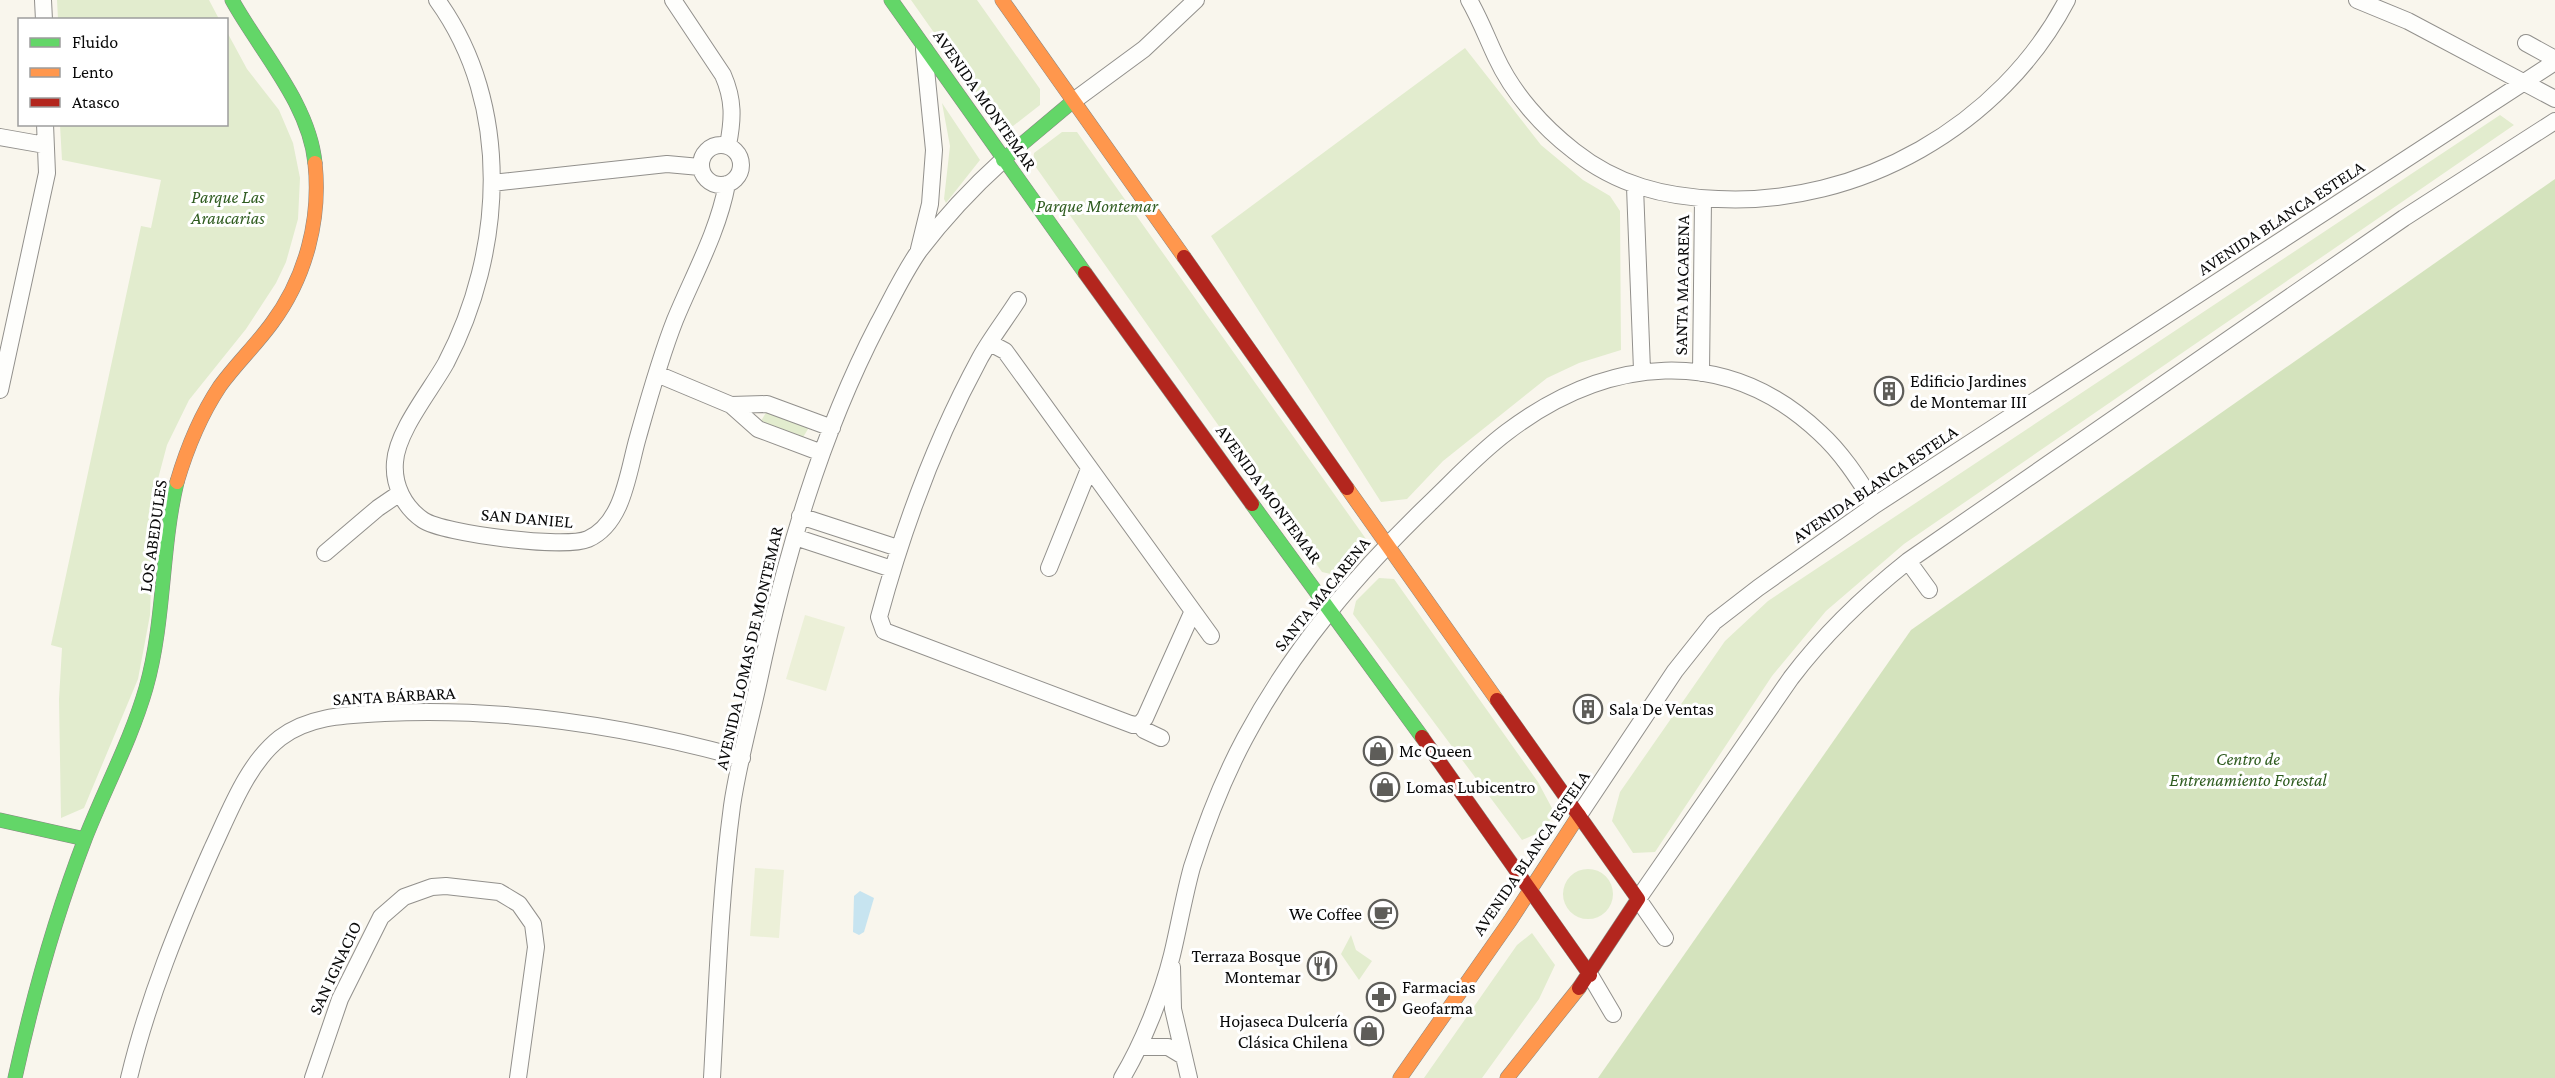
<svg xmlns="http://www.w3.org/2000/svg" width="2555" height="1078" viewBox="0 0 2555 1078" font-family="'Crimson Pro',serif">
	<style>
		.green { fill: #e2ecce }
		.forest { fill: #d4e3bd }
		.pitch { fill: #ecf0d8 }
		.water { fill: #c7e4f0 }
		.lines { fill: none; stroke-linecap: round; stroke-linejoin: round }
		.street-casing { stroke: #92908c; stroke-width: 18 }
		.fast-casing { stroke: #888783; stroke-width: 15 }
		.slow-casing { stroke: #888783; stroke-width: 15 }
		.jam-casing { stroke: #888783; stroke-width: 15 }
		.street { stroke: #fefefc; stroke-width: 16 }
		.fast { stroke: #63d668; stroke-width: 14 }
		.slow { stroke: #ff974d; stroke-width: 14 }
		.jam { stroke: #b3261e; stroke-width: 14 }
		.labels { text-anchor: middle; stroke-width: 6; stroke-linejoin: round; paint-order: stroke }
		.street-label { font-size: 18px; fill: #0a0a0a; stroke: #fff }
		.park-label { font-size: 18px; font-style: italic; fill: #2f5c20; stroke: #fff }
		.poi-label { font-size: 18px; fill: #0a0a0a; stroke: #fff; text-anchor: start }
	</style>
	<rect width="100%" height="100%" fill="#f9f6ed"/>
	<path class="green" d="M57,0H209L219,19H58Z
		M911,0H977L1040,89V105L1013,126L997,122Z
		M227,32L247,69L279,110L293,143L300,178L298,219L286,262L276,283L246,329L189,400L167,445L154,494L150,615L138,679L84,808L61,818L59,699L62,648L51,645L141,226L151,228L161,180L62,160L60,125L226,124Z
		M1465,48L1541,145L1583,180L1610,196L1620,211L1621,350L1579,363L1547,378L1443,461L1407,499L1381,502L1211,236Z
		M942,103L980,160L946,203L944,199L950,146Z
		M2500,115L2514,125L1904,544L1826,611L1772,676L1655,852L1633,853L1612,821L1620,792L1725,641L1768,601Z
		M1062,132H1077L1366,539L1363,552L1339,576L1322,572L1033,163L1034,153Z
		M767,411L806,425L808,429L802,439L762,424L761,421Z
		M1379,578L1394,579L1538,782L1554,812L1545,830L1522,840L1353,614L1356,601Z
		M1563 894a25 25 0 1 1 50 0a25 25 0 1 1-50 0Z
		M1532,933L1555,965L1539,999L1482,1078H1424L1517,945Z
		M1351,935L1356,950L1372,961L1359,980L1341,954Z"/>
	<path class="forest" d="M2555,179V1078H1598L1911,630Z"/>
	<path class="pitch" d="M805,615L845,627L826,691L786,679Z
		M755,868L784,870L779,938L750,936Z"/>
	<path class="water" d="M860,891L874,898L864,932L859,935L853,932L854,896Z"/>
	<g class="lines">
		<g class="street-casing">
			<path id="street" d="M43,0L44,20
				M437,0C513,105 504,252 446,363C431,390 397,431 395,462C393,485 404,507 423,520C444,534 565,549 588,539C624,523 628,471 638,437C649,398 660,358 675,320C694,274 718,232 727,184
				M673,0L723,75C734,100 733,119 728,145
				M1469,0C1480,19 1487,38 1496,57C1513,94 1543,127 1574,151C1617,185 1664,197 1718,199C1859,206 2001,126 2067,0
				M2357,0L2408,21L2555,99
				M2526,43L2555,59
				M1072,102L1144,49L1196,0
				M0,137L45,145
				M701 165a20 20 0 1 1 40 0a20 20 0 1 1-40 0Z
				M492,183L667,164L700,167
				M1635,187L1642,370
				M919,249L930,204L934,150L924,49
				M1018,300C1006,319 991,338 980,358C936,439 903,528 879,617L884,631L1133,725L1140,724L1145,718L1192,613
				M990,343L1005,351L1211,636
				M1701,373L1703,199
				M657,374L731,405L758,429L822,453
				M0,390L47,173L45,124
				M731,405L767,404L832,428
				M800,516L898,548
				M795,537L892,569
				M325,553L378,508L400,493
				M1908,561L1929,590
				M1049,568L1089,469
				M1140,724L1144,730L1161,738
				M1579,815L1675,671L1714,622L1758,588L1875,505L2555,62
				M1665,938L1638,899L1791,678C1825,633 1864,596 1908,561L2404,218L2555,121
				M1172,967L1173,1009L1189,1078
				M1590,975L1613,1014
				M1139,1047H1168L1183,1056
				M129,1078C148,999 179,923 212,849C230,811 247,764 280,738C310,715 349,715 384,713C505,707 626,726 742,758
				M313,1078L340,999L381,917L404,897L432,887L446,886L499,892L519,904L533,924L536,947L518,1078
				M712,1078C717,988 720,896 732,806C738,764 750,722 759,680C785,558 820,436 878,324C891,300 903,274 919,251C944,218 972,188 1003,160
				M1122,1078C1143,1043 1162,995 1172,955C1179,926 1184,896 1192,867C1206,823 1223,779 1245,738C1293,648 1358,572 1431,502C1456,478 1479,453 1507,432C1606,357 1725,343 1820,433C1843,454 1859,480 1875,505"/>
		</g>
		<g class="fast-casing">
			<path id="fast" d="M232,0C260,51 309,103 315,163
				M891,0L1085,273
				M1003,160L1072,102
				M1252,504L1422,737
				M0,820L85,839
				M15,1078C33,996 55,917 85,839C105,788 131,740 146,688C165,621 161,549 177,482"/>
		</g>
		<g class="slow-casing">
			<path id="slow" d="M1002,0L1184,257
				M177,482C187,448 200,416 220,386C236,364 256,345 272,323C306,277 321,219 315,163
				M1347,488L1497,700
				M1400,1078L1510,921L1579,815
				M1507,1078L1579,988"/>
		</g>
		<g class="jam-casing">
			<path id="jam" d="M1184,257L1347,488
				M1085,273L1252,504
				M1497,700L1638,899L1579,988
				M1422,737L1590,975"/>
		</g>
		<use href="#street" class="street"/>
		<use href="#fast" class="fast"/>
		<use href="#slow" class="slow"/>
		<use href="#jam" class="jam"/>
	</g>
	<defs>
		<g id="building-ring" transform="scale(1.5)"><circle r="9.5" fill="#fff" stroke="#5e5d59" stroke-width="1.5"/><path d="M-4-6H4V6H1V3H-1V6H-4ZM-2.5-4.3h1.7v1.8h-1.7ZM.8-4.3h1.7v1.8H.8ZM-2.5-1h1.7V.8h-1.7ZM.8-1h1.7V.8H.8Z" fill="#5e5d59"/></g>
		<g id="shop-ring" transform="scale(1.5)"><circle r="9.5" fill="#fff" stroke="#5e5d59" stroke-width="1.5"/><path d="M-5-2.5h2.3a2.7 3.5 0 0 1 5.4 0H5L5.5 6h-11ZM-1.5-2.5h3a1.5 2.3 0 0 0-3 0Z" fill="#5e5d59"/></g>
		<g id="cafe-ring" transform="scale(1.5)"><circle r="9.5" fill="#fff" stroke="#5e5d59" stroke-width="1.5"/><path d="M-5.5-4.5H6V0H3Q3 3.5 0 3.5H-2.5Q-5.5 3.5-5.5 0ZM3-3.2v2h1.7v-2ZM-6 4.5H4V6H-6Z" fill="#5e5d59"/></g>
		<g id="restaurant-ring" transform="scale(1.5)"><circle r="9.5" fill="#fff" stroke="#5e5d59" stroke-width="1.5"/><path d="M-5-6h1v4h1v-4h1v4h1v-4h1v5L-1.5 .5V6h-2V.5L-5-1ZM5-6V6H3V1.5H1.5Q1.5-4 5-6Z" fill="#5e5d59"/></g>
		<g id="pharmacy-ring" transform="scale(1.5)"><circle r="9.5" fill="#fff" stroke="#5e5d59" stroke-width="1.5"/><path d="M-2-6h4v4h4v4h-4v4h-4v-4h-4v-4h4Z" fill="#5e5d59"/></g>
	</defs>
	<g fill-rule="evenodd">
		<use href="#building-ring" x="1889" y="391"/>
		<use href="#building-ring" x="1588" y="709"/>
		<use href="#shop-ring" x="1378" y="751"/>
		<use href="#shop-ring" x="1385" y="787"/>
		<use href="#cafe-ring" x="1383" y="914"/>
		<use href="#restaurant-ring" x="1322" y="966"/>
		<use href="#pharmacy-ring" x="1381" y="997"/>
		<use href="#shop-ring" x="1369" y="1031"/>
	</g>
	<g class="labels">
		<g class="street-label">
			<text transform="translate(985 100) rotate(55)" y="6">AVENIDA MONTEMAR</text>
			<text transform="translate(2281 218) rotate(-33)" y="6">AVENIDA BLANCA ESTELA</text>
			<text transform="translate(1682 285) rotate(-89)" y="6">SANTA MACARENA</text>
			<text transform="translate(1875 484) rotate(-34)" y="6">AVENIDA BLANCA ESTELA</text>
			<text transform="translate(1269 494) rotate(54)" y="6">AVENIDA MONTEMAR</text>
			<text transform="translate(527 518) rotate(5)" y="6">SAN DANIEL</text>
			<text transform="translate(153 536) rotate(-82)" y="6">LOS ABEDULES</text>
			<text transform="translate(1322 594) rotate(-51)" y="6">SANTA MACARENA</text>
			<text transform="translate(749 648) rotate(-77)" y="6">AVENIDA LOMAS DE MONTEMAR</text>
			<text transform="translate(394 696) rotate(-3)" y="6">SANTA BÁRBARA</text>
			<text transform="translate(1531 853) rotate(-56)" y="6">AVENIDA BLANCA ESTELA</text>
			<text transform="translate(335 968) rotate(-65)" y="6">SAN IGNACIO</text>
		</g>
		<g class="park-label">
			<text x="228" y="203">Parque Las<tspan x="228" dy="21">Araucarias</tspan></text>
			<text x="1097" y="212">Parque Montemar</text>
			<text x="2248" y="765">Centro de<tspan x="2248" dy="21">Entrenamiento Forestal</tspan></text>
		</g>
		<g class="poi-label">
			<text x="1910" y="387">Edificio Jardines<tspan x="1910" dy="21">de Montemar III</tspan></text>
			<text x="1609" y="715">Sala De Ventas</text>
			<text x="1399" y="757">Mc Queen</text>
			<text x="1406" y="793">Lomas Lubicentro</text>
			<text x="1362" y="920" text-anchor="end">We Coffee</text>
			<text x="1301" y="962" text-anchor="end">Terraza Bosque<tspan x="1301" dy="21">Montemar</tspan></text>
			<text x="1402" y="993">Farmacias<tspan x="1402" dy="21">Geofarma</tspan></text>
			<text x="1348" y="1027" text-anchor="end">Hojaseca Dulcería<tspan x="1348" dy="21">Clásica Chilena</tspan></text>
		</g>
	</g>
	<rect x="18" y="18" width="210" height="108" fill="#ffffff" stroke="#9d9d9d" stroke-width="1.5"/>
	<rect x="30" y="38" width="30" height="9" fill="#63d668" stroke="#9d9d9d" stroke-width="1.5"/>
	<text x="72" y="48" font-size="18" fill="#0a0a0a">Fluido</text>
	<rect x="30" y="68" width="30" height="9" fill="#ff974d" stroke="#9d9d9d" stroke-width="1.5"/>
	<text x="72" y="78" font-size="18" fill="#0a0a0a">Lento</text>
	<rect x="30" y="98" width="30" height="9" fill="#b3261e" stroke="#9d9d9d" stroke-width="1.5"/>
	<text x="72" y="108" font-size="18" fill="#0a0a0a">Atasco</text>
</svg>
